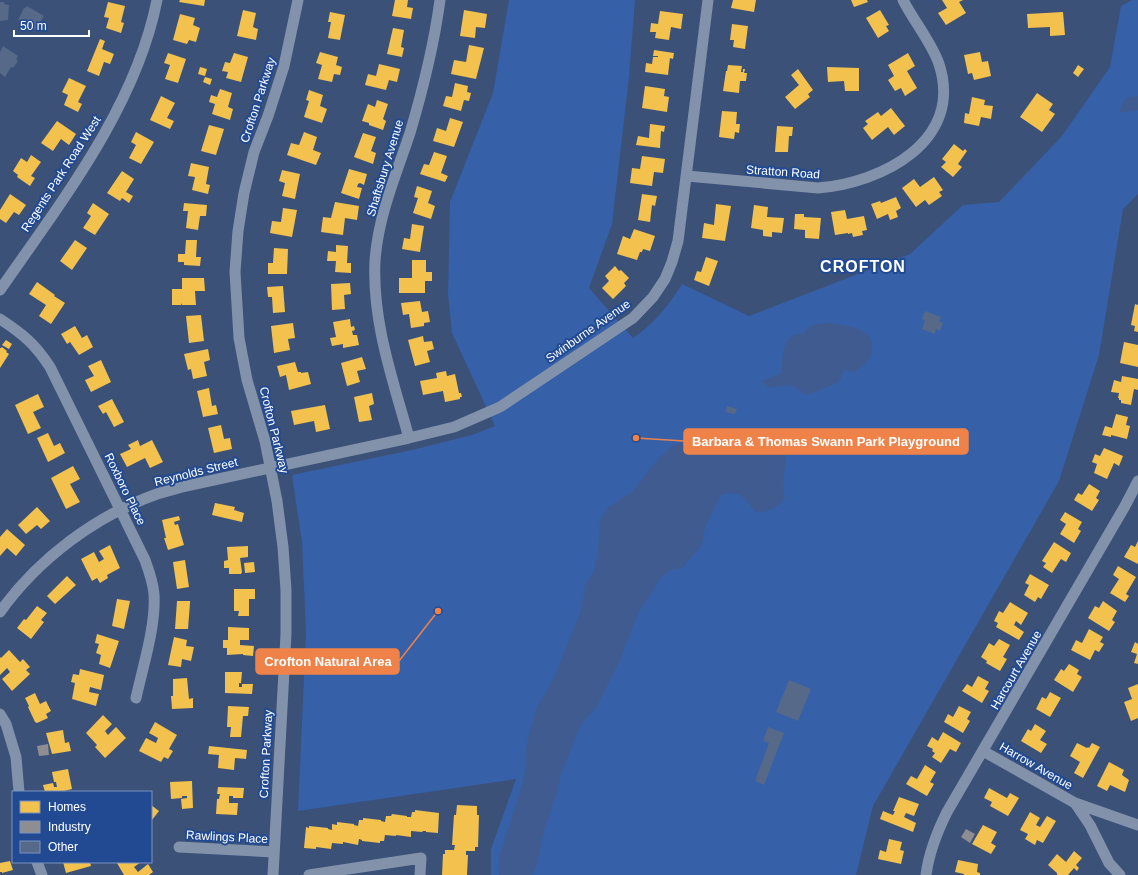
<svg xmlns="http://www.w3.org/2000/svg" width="1138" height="875" viewBox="0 0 1138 875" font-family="Arial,sans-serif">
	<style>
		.green { fill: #3660a8 }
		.water { fill: #405b8f }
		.homes { fill: #f2c14e }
		.industry { fill: #8d8d92 }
		.building { fill: #576988 }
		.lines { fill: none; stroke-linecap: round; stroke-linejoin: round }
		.minor { stroke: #8392ab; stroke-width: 11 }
		.labels { text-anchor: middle; stroke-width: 4; stroke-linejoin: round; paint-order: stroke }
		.street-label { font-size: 12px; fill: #fff; stroke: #214a92 }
		.district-label { font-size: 16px; font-weight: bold; letter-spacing: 1px; fill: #fff; stroke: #214a92 }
		.leader { fill: none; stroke: #ee8249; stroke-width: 1.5 }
		.callout-dot { fill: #ee8249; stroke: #214a92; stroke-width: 1.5 }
		.callout { fill: #ee8249; stroke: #ee8249; stroke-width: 1.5 }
		.callout-label { font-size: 13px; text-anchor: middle; font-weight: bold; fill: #fff }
	</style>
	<rect width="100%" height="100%" fill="#3b5178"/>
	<path class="green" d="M509,0H635L629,77L612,224L589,288L633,338C654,324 669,305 682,284L749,316L910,254L963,205L999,202L1062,136L1110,67L1121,6L1132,0H1138V194L1123,209L1099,355L1059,481L873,806L856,875H491V849L516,779L298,811L306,633L302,542L292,475L412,450L472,435L495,426L452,333L448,294L450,202L493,93Z"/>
	<path class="water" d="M1138,96V110L1118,113L1126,98Z
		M828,323C839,324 859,327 867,334C870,337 872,342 872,346C873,359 864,365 854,372L844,370L840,380L835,384L807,395C803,392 792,385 787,385C780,386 775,388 768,387L762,381L782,373C782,362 782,340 794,335C797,334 801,334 804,333C812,323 816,324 828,323Z
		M721,436C737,436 786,430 786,455C786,470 780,483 785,497C777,509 768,512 755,512C746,498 738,489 721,495L705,527L702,545L682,568L670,570L661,577L654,589L638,613L620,660L596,708L581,724L561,774L556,795L544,831L537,864L532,875H499L500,854L524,779L527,741L537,707L549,688L556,673L580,613L586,583L594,572L598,552L600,520L607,508L632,492L658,459L672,446L686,441Z"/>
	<path class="homes" d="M180,0H205L204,6L179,2Z
		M395,0H408L407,7L413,8L411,19L392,16Z
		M733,0H756L754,12L731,8Z
		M851,0H867L868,2L854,7Z
		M942,0H963L959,2L966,13L946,25L938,13L947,8Z
		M108,2L125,6L121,22L124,23L121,33L106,28L109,18L104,17Z
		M243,10L256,13L253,27L258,29L256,40L237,36Z
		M464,10L487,14L485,28L476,27L475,38L460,36Z
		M880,10L889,25L886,26L889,31L878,38L866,18Z
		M660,11L683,14L681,29L671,27L669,40L655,38L656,32H650L651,23L658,24Z
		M330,12L345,15L340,40L328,38L331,22H328Z
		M1063,12L1065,35L1050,36V27L1028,28L1027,14Z
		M180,14L195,18L193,25L200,28L196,42L189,40L187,44L173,40Z
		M732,24L748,26L745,49L733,47L734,40H730Z
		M393,28L404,30L401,47L404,48L402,57L387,54Z
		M100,39L105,41L102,49L114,54L110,64L104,62L99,76L87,71Z
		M469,45L484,48L476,79L451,74L454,60L466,62Z
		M654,50L674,53L673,59L670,58L668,75L645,72L646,63L652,64L653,57H658V56H653Z
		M320,52L338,57L336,65L342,67L340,75L334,74L332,82L318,79L322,65L316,63Z
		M980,52L982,62L988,61L991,76L974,80L972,73L968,74L964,55Z
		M168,53L186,59L178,83L165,79L170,65L164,63Z
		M234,53L248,57L241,82L226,78L228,72L222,71L225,62L230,63Z
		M908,53L915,66L907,71L917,88L905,96L901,88L895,91L888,80L894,76L888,65Z
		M379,64L400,69L397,82L389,80L386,90L365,85L368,74L376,76Z
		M728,65L742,66L741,72H743V69H745L744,73H747L746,81H740L739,93L723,91L726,71H727Z
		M1078,65L1084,69L1078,77L1073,73Z
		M200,67L207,69L205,76L198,74Z
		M827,67L859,68V91H845L844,81L828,82Z
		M798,69L813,90L808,94L810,97L795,109L785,97L799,85L791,75Z
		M205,77L212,79L210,85L203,82Z
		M69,78L86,86L78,102L82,104L78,112L64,105L68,95L62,92Z
		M455,83L468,86L467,92L471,93L469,101L464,100L461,111L443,106L446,96L452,97Z
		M645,86L665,89L664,96L669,97L667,112L642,108Z
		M220,89L232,93L228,107L233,109L230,120L212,114L215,104L209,102L211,95L217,97Z
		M309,90L323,95L320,106L327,109L322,123L304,117L309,101L306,100Z
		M1037,93L1053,104L1049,110L1055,114L1042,132L1020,117Z
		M161,96L175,103L167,118L174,121L170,129L150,120Z
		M972,97L985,100L984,105L993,106L991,119L981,117L979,126L964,123L965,113L969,114Z
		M377,100L388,104L383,119L386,121L383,130L369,125V123L362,121L368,104L375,107Z
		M891,108L905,126L894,135L888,127L872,140L863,128L868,124L865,121L878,112L881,116Z
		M722,111L737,112L736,124H740L739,133L735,132L734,139L719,137Z
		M450,118L463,122L454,147L433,141L437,128L446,131Z
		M57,121L76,134L69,145L61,139L53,151L41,143Z
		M650,124L665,126L664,132L661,131L660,148L636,145L638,136L649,138Z
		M209,125L224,129L216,155L201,151Z
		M777,126L793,127L792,136H789L788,152H775Z
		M136,132L154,142L141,164L129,158L136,145L131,142Z
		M304,132L317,137L313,150L321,153L316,165L287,155L291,143L299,145Z
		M363,133L376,137L371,151L376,153L373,164L354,157Z
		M954,144L963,151L965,149L967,151L958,164L962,167L953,177L941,167L946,162L942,159Z
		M434,152L447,156L441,173L448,176L445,182L420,174L424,164L429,165Z
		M31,155L41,162L31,176L35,178L30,186L17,177L18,175L13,171L21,158L27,162Z
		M642,156L665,159L663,173L654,172L652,186L630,183L632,168L640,169Z
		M191,163L209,167L206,184L210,185L208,194L192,190L195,177L188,176Z
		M349,169L367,174L364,185L360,183L358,184L357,187L362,188L359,199L341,193Z
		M282,170L300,174L295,199L282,196L285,183L279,181Z
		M122,171L134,179L126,192L133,196L129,203L122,198L120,201L107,193Z
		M934,177L943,190L939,192L942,196L929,205L925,200L916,207L902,188L914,179L920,187Z
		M417,186L432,191L428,203L435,206L431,219L413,213L418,198L414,197Z
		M10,194L26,205L19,215L14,212L6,223L0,219V210Z
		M642,194L657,196L655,206L652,205L650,222L638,220Z
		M896,197L901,208L896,211L898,217L890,220L888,214L877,219L871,204L880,201L881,203Z
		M335,202L359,206L357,220L345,218L343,235L321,232L323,217L331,218Z
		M93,203L109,214L95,235L83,228L91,216L87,213Z
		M184,203L207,205L206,216H200L198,230L186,228L188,211H183Z
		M716,204L731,206L725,241L702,238L704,223L714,225Z
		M754,205L768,207L767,217L784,218L782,233L772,232V237L763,236V230L751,228Z
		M283,208L297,210L292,237L270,233L272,221L281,222Z
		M845,210L847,219L864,216L867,230L862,231L863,235L853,237L852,233L848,234V233L835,235L831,212Z
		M795,214H804V217L821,218L819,239L805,238V230L794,229Z
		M412,224L424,226L420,252L402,249L404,238L410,239Z
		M634,229L655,236L650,251L643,249L642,252H640L637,260L617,254L623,236L630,239Z
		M75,240L87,248L72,270L60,261Z
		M186,240H197L196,257H201L200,266L184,265V262H178V254H185Z
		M336,245L348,246L347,263H351V273L335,272L336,261H327L328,251L336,252Z
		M274,248L288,249L287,274H268V263H273Z
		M706,257L718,261L709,286L694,280L697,271L701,272Z
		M412,260H426V272H432V281H425V293H399V278H412Z
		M615,266L619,271L621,270L629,278L624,283L626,286L613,299L602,288L609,281L605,276Z
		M182,278H204L205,291H195L196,305H182V303L181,305H172V289H182Z
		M37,282L55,295L54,296L65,303L51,324L39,316L46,305L29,294Z
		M350,283L351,294L344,295L345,309L332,310L331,284Z
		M283,286L285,312L273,313L272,297H268L267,287Z
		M420,301L422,312L428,311L430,322L424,323V326L411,328L409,314L403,315L401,303Z
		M1135,304L1138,305V332L1134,331L1135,326L1131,325Z
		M201,315L204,341L189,343L186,316Z
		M350,319L351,327L354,326L355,330L352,331L353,335H357L359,345L343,348V344L332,346L330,338L336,337L333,322Z
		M293,323L295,338L288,339L290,350L274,353L271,326Z
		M75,326L82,338L87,335L93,347L79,355L70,342L67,344L61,334Z
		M423,336L424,342L432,341L434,349L427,351L430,362L415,366L408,340Z
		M6,340L12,344L9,349L2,345Z
		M1124,342L1138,345V367L1120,363Z
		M2,347L7,351L6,352L9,354L0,368V348H1Z
		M208,349L210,360L204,362L207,376L193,379L191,369L188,370L184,354Z
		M362,357L366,369L357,371L360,382L347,386L341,363Z
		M101,360L111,382L91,392L85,380L94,376L88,366Z
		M295,362L298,372H301V373L308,372L311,384L289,390L286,375L280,377L277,366Z
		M446,371L447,376L455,374L459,393H461L462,397H460V399L445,402L443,391L423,395L420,381L437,378L436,373Z
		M1122,376L1138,379V390L1134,389L1131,405L1121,403V400H1119V398H1118L1119,393L1111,392L1114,380L1121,382Z
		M209,388L212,406L216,405L218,414L203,417L197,391Z
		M372,393L374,404L369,406L372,420L359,422L354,397Z
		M38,394L44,407L33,412L41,428L28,434L15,405Z
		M112,399L124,422L114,427L106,412L103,414L98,406Z
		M325,405L330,429L316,432L314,421L294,425L291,411Z
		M1116,414L1128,417L1126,425L1130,426L1127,439L1111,435V437L1102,435L1105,426L1112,428Z
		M221,425L224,439L230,438L232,449L214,453L208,428Z
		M48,433L54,446L60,443L65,453L48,462L37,438Z
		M138,440L140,446L152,440L163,462L150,468L145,458L127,467L120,454L131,449L128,445Z
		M1104,448L1123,456L1119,466L1114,463L1107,479L1094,473L1097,464L1092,462L1095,454L1100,456Z
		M73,466L80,479L70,484L80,502L66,509L51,478Z
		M1089,484L1100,491L1096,498L1099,500L1092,511L1074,500L1078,493L1082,495Z
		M215,503L235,507L234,510L244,513L242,522L212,515Z
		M37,507L50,521L41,529L37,525L26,534L18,525Z
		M1065,512L1082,522L1078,529L1081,531L1074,543L1060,534L1066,524L1060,520Z
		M179,516L180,520L174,522L175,525L178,524L184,545L168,550L164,538H166L162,520Z
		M7,529L25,545L16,556L7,548L0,556V537Z
		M1138,541V564L1124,557L1131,545L1135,547Z
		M1054,542L1071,553L1066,562L1061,559L1052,573L1043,567L1046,563L1042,561Z
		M110,545L120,568L107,575L108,578L100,583L97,578L92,581L81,559L94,552L99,562L104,559L99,551Z
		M248,546V557L240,558L242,572L241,574H229V568H224V561L228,560L227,547Z
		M185,560L189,587L177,589L173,562Z
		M254,562L255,572L245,573L244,563Z
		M1118,566L1136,577L1126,594L1129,596L1125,602L1110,593L1119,579L1113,575Z
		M1030,574L1049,585L1041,599L1038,597L1035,602L1024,595L1029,585L1025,583Z
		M67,576L76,585L55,604L47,596Z
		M234,589H255V599H249V616H238L239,611H234Z
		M117,599L130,601L124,629L112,626Z
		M177,601H190V603L188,629H175Z
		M1103,601L1117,611L1112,620L1115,622L1109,631L1088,618L1095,606L1099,608Z
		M1010,602L1028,613L1021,625L1016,621L1014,625L1024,632L1019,640L996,627L998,623L994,621L999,611L1003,613Z
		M37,606L47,613L41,620L44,622L31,639L17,628L24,619L26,620Z
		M228,627L249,628V640H240V645L254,646L253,656L243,655V654L227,655V648H223V640H228Z
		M1089,629L1103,637L1100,642L1104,644L1099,652L1095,650L1090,660L1071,650L1076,640L1082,643Z
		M97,634L119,641L110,668L99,664L101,655L96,653L99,644L95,643Z
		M174,637L187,640L186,646L194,647L191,661L182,659L181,667L168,665Z
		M999,639L1010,645L1003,657L1007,659L1000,671L986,663L987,661L981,657L989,643L994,646Z
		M1135,642L1138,644V664L1134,663L1137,654L1131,652Z
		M9,650L20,662L23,659L30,667L26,670L30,674L12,691L2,679L10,672L7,668L0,675V657L1,658Z
		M1069,664L1079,670L1077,674L1082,677L1073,692L1054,680L1061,669L1064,671Z
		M80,669L104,675L101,690L90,687L89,692L99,694L96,706L72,699L75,683L71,682L73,674L79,675Z
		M225,672H242L241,683H239V687H242V684H253L252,694L225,693Z
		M978,676L989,682L985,689L989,691L982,703L962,691L967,684L972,687Z
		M187,678L189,699L193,698V708L172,709L171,696H173V679Z
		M1138,684V718L1131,721L1124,702L1132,699L1128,688Z
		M1050,692L1061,698L1050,717L1036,709L1042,697L1046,699Z
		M35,693L40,704L46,701L51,711L46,714L48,718L37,723L35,722L28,707L29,706L25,698Z
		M228,706L249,707L248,716H243L241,737H230L231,727H227Z
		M959,706L971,712L967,719L970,721L963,733L944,722L948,714L953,717Z
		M103,715L112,724L105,731L108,735L116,727L126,738L105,758L95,747L97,745L86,733Z
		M155,722L177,735L169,749L173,751L168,759L164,757L161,762L139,751L146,738L156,743L158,738L149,733Z
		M1035,724L1046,731L1040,740L1047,744L1041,753L1021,741L1028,729L1031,731Z
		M63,730L65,743L69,742L71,751L52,754L46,733Z
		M943,732L961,743L956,752L950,749L941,763L932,757L935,753L932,751L933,749L927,746L932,737L938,741Z
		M1077,743L1087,748L1088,747L1089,748L1092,743L1100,747L1083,778L1074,773L1080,762L1070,756Z
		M209,746L247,750L246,759L235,758L234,770L218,768L219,755L208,754Z
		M1109,762L1124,770L1122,775L1129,780L1125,792L1110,785L1107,791L1097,786Z
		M925,765L936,772L930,782L934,784L927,796L906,784L911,776L917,779Z
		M68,769L72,789L60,792H45L43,785L53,783L54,787H57L56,782H54L52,772Z
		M192,781L193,808L182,809L181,799L187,798V796H182V798L171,799L170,782Z
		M218,787L244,788L243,798H233V796H229V803H238L237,815L216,814L217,799H219L220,794H217Z
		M989,788L1007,798L1010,793L1019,798L1008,816L990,806L992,802L984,798Z
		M899,797L919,804L914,816L906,813L904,817L916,823L913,832L880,819L883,811L893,815L895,811H893Z
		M151,805L159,811L152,820L151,819Z
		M457,805L477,806V815H479L478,847H475V851H466V855H468L467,875H442L443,854H445V850H454L455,845H452L454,815H456Z
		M415,810L439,813L438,833L426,832V831H423L422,832L411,831V837L396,835V836L385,835L384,841H380V843L362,841V840L359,839L358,845L343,842V844L332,843L331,849L316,847V849L304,848L306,827L309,828V826L328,828V829L332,830V824L337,825V822L354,824V825L358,826L359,820H363V818L381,820V821L385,822L386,816H391L392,814L407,816V817H411L412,812H415Z
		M1030,812L1040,818L1036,825L1040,827L1047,816L1056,821L1043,843L1037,840L1035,845L1025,839L1028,834L1020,830Z
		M983,825L997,832L991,843L996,846L991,854L972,844Z
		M889,839L902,842L900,850L904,851L901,864L878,859L880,850L886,852Z
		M1074,851L1082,858L1076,865L1079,868L1077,871L1074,868L1068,875H1057V873L1048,865L1057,854L1066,862Z
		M958,860L978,864L977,872L980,873V875H964V874L955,872Z
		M10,861L13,870L2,873V872H0V863Z
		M63,862H90L91,866L66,873Z
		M119,862H141L134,867L138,872L148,864L153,872L149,875H124L117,863Z"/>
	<path class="industry" d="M48,744L49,755L39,756L37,746Z
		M966,829L975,834L970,843L961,837Z"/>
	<path class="building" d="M0,2H4V4L9,5L8,20L0,21Z
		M27,6L44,16L35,30L18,20L24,8H25Z
		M3,46L18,56L16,59L18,61L13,68L11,67L5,77L0,73V52Z
		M925,311L941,317L939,321L943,323L940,331L936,329L935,334L922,329L925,320L922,319Z
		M727,406L737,409L735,414L726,412Z
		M789,680L811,689L798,721L776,712Z
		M768,727L784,733L764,785L755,781L769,743L763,741Z"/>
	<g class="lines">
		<path class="minor" d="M687,176L818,188C882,183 964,141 939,64C932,43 913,20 903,0
			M0,290C61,202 136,107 157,0
			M0,319C23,334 35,344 50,367L145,560C149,571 153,582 154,594C156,626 143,666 136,698
			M409,438C393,380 372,322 375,261C378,216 396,175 410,133C423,89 434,45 440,0
			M0,612C38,559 95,516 157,494C166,491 176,489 186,486L409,438L454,427L500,407L633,318L653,297L665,279L672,262L678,241L708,0
			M0,714L6,724L16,757L19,792
			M983,751L1075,803L1138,825
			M1075,803L1090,825L1109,863L1120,875
			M179,847L274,852
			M37,862L42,875
			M273,875L286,634V590L283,547L277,501L265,441L247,380L239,338L235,272L238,231L244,193L254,152L268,116L284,66L298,0
			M309,875L421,858L420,875
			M926,875C929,852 937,832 947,812L1125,506L1138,481"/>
	</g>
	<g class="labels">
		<g class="street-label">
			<text transform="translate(258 100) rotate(-72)" y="4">Crofton Parkway</text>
			<text transform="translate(385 168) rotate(-73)" y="4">Shaftsbury Avenue</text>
			<text transform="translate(783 172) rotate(4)" y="4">Stratton Road</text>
			<text transform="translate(61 174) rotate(-57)" y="4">Regents Park Road West</text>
			<text transform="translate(588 331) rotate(-35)" y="4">Swinburne Avenue</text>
			<text transform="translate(274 430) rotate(76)" y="4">Crofton Parkway</text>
			<text transform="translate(196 472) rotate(-14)" y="4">Reynolds Street</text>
			<text transform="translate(125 489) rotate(64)" y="4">Roxboro Place</text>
			<text transform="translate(1016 670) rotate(-60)" y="4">Harcourt Avenue</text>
			<text transform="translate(266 754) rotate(-87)" y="4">Crofton Parkway</text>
			<text transform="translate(1036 766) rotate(30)" y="4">Harrow Avenue</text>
			<text transform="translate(227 837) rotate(3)" y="4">Rawlings Place</text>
		</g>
		<g class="district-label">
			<text x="863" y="272">CROFTON</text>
		</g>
	</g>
	<path class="leader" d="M636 438L684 441M438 611L399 661"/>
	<g class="callout-dot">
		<circle cx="636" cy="438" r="4"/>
		<circle cx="438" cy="611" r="4"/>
	</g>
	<g class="callout">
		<rect x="684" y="429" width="284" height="25" rx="4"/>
		<rect x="256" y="649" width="143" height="25" rx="4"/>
	</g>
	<g class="callout-label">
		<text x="826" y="446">Barbara &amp; Thomas Swann Park Playground</text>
		<text x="328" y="666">Crofton Natural Area</text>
	</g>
	<rect x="12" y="791" width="140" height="72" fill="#214a92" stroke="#7a92be"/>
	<rect x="20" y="801" width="20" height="12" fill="#f2c14e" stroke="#7a92be"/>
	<text x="48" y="811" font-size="12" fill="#ffffff">Homes</text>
	<rect x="20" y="821" width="20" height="12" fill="#8d8d92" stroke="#7a92be"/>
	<text x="48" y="831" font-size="12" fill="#ffffff">Industry</text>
	<rect x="20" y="841" width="20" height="12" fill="#576988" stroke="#7a92be"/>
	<text x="48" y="851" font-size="12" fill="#ffffff">Other</text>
	<path d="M14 30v6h75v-6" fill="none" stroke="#ffffff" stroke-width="2"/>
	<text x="20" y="30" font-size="12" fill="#ffffff" stroke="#214a92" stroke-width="3" paint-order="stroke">50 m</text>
</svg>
